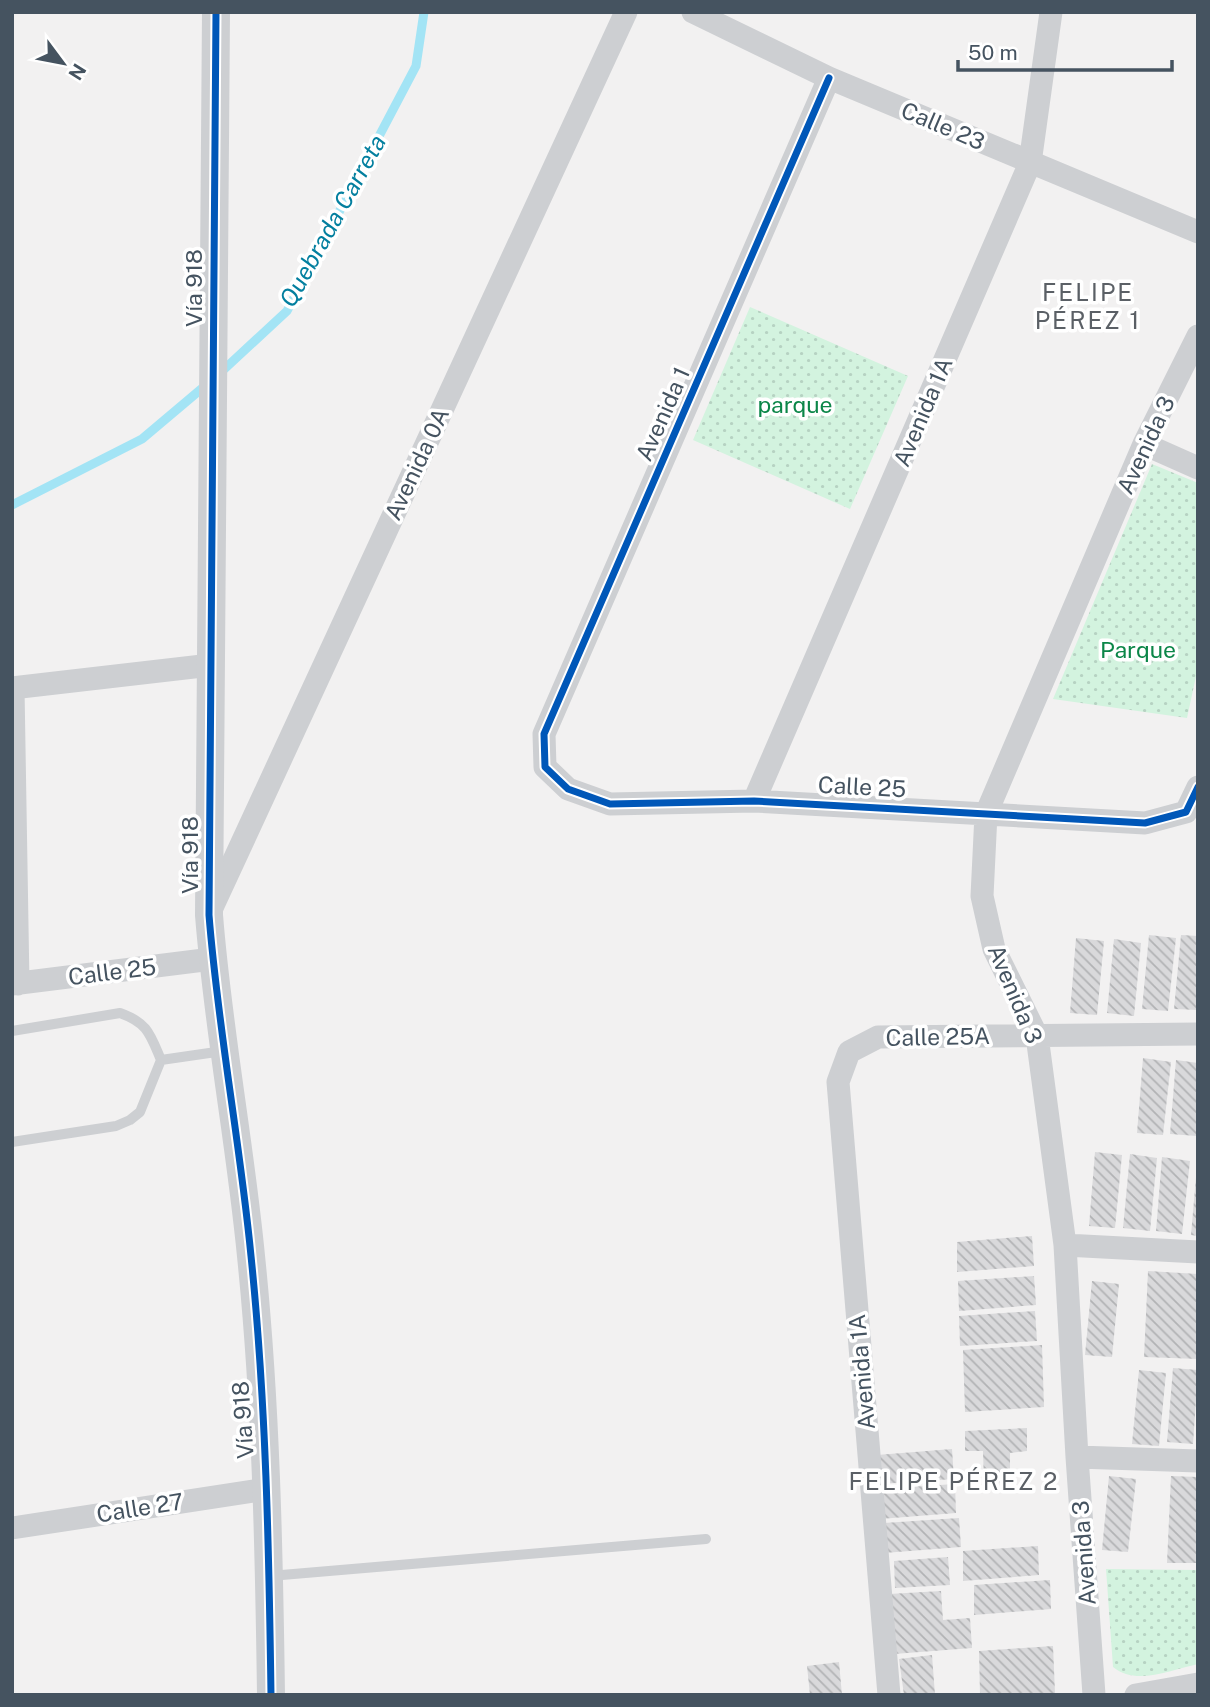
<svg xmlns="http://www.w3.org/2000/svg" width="1210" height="1707" viewBox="0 0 1210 1707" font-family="'Public Sans',sans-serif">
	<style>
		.park { fill: url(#park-dots) }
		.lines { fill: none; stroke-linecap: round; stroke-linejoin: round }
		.stream { stroke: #a3e4f5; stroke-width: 9 }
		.building { fill: url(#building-back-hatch) }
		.service { stroke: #cdcfd2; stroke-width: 10 }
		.minor { stroke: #cdcfd2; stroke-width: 23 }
		.tertiary { stroke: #cdcfd2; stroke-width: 28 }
		.cycleway-casing { stroke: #fff; stroke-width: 11 }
		.cycleway { stroke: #0057b8; stroke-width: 7 }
		.labels { text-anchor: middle; stroke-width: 7; stroke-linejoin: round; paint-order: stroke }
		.street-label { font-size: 23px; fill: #455360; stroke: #fff }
		.park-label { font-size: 23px; fill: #0b8648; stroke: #fff }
		.water-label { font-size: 24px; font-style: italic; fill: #037f9f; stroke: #fff }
		.neighbourhood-label { font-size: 24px; letter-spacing: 2px; fill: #5b6066; stroke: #fff }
	</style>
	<defs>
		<pattern id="park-dots" width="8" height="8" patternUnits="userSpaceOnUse" patternTransform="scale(1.75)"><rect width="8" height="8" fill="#d3f3df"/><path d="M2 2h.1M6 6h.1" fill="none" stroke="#b6d2c2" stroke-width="1.8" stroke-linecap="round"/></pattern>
		<pattern id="building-back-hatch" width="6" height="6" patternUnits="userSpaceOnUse" patternTransform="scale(1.75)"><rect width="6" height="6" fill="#d9d9db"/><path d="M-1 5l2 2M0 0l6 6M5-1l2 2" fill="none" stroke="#b2b3b5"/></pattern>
	</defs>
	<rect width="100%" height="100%" fill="#f2f1f1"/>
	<path class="park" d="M750,307L908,376L850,509L693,440Z
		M1152,464L1198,483V667L1187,718L1053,699Z
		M1106,1569L1198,1570V1664C1170,1670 1136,1686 1113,1667Z"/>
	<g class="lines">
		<path class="stream" d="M219,374L287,311L416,66L424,12
			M12,505L142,439L206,385"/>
	</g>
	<path class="building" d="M1149,935L1176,938L1168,1011L1142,1009Z
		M1181,935L1198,936V1010L1174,1009Z
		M1076,938L1104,941L1097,1015L1070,1013Z
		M1114,939L1141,943L1134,1016L1107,1013Z
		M1143,1058L1171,1062L1163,1135L1137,1133Z
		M1176,1060L1198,1063L1197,1136L1170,1134Z
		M1095,1152L1122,1155L1115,1228L1089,1226Z
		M1130,1154L1157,1158L1150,1231L1123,1228Z
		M1162,1157L1190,1161L1182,1234L1156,1231Z
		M1196,1177H1198V1236L1191,1235Z
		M1032,1236L1034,1266L957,1272V1242Z
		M1148,1271L1198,1274V1359L1144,1357Z
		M1034,1276L1036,1305L959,1311L958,1281Z
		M1092,1281L1119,1284L1112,1357L1085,1355Z
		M1035,1311L1037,1341L960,1346L959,1316Z
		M1042,1345L1044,1407L965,1412L963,1350Z
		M1173,1368L1198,1370L1193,1444L1167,1442Z
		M1139,1370L1166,1373L1159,1446L1132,1444Z
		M1027,1428V1451L1010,1453V1481L984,1484L983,1451H965V1431Z
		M952,1449L954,1479L878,1484L877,1455Z
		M1109,1476L1136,1479L1128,1552L1102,1550Z
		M1171,1476L1198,1477V1563H1167Z
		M955,1484L956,1513L880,1519L879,1489Z
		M959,1518L961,1547L884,1553V1523Z
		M1038,1546L1039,1575L963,1581V1551Z
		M948,1557L950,1585L895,1588L894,1561Z
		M1050,1580L1051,1609L974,1615V1585Z
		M941,1591L943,1620L970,1618L972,1648L894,1654L889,1594Z
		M1053,1646L1055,1693L980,1695L979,1651Z
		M932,1655L935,1695H904L899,1659Z
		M839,1662L842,1695H810L807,1666Z"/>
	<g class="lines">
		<path class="service" d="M12,1031L120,1013C148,1023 150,1034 161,1060L140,1112L130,1120L116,1126L12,1142
			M161,1060L223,1051
			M270,1576L706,1539"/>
		<path class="minor" d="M693,12L829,78L1198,232
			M829,78L544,734L545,767L568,789L610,804L754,801L1145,823L1186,812L1198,787
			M1144,444L1198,468
			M12,688L211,665
			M13,688L18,984
			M754,801L1030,163L1051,12
			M210,912L626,12
			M12,984L212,959
			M1065,1245L1198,1252
			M1077,1457L1198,1461
			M12,1528L267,1489
			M889,1695L838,1082L849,1052L878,1037L1198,1034
			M1094,1695L1077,1457L1065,1245L1037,1036L994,949L982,896L986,814L1144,444L1198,336
			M1136,1695L1198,1684"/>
		<path class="tertiary" d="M216,12L209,915C218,1030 240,1142 251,1256C266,1402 269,1549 271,1695"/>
		<g class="cycleway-casing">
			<path id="cycleway" d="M216,12L209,915C218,1030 240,1142 251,1256C266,1402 269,1549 271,1695
				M829,78L544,734L545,767L568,789L610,804L754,801L1145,823L1186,812L1198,787"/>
		</g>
		<use href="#cycleway" class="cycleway"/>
	</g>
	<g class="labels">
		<g class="street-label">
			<text transform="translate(943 126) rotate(23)" y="8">Calle 23</text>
			<text transform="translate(194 288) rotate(-90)" y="8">Vía 918</text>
			<text transform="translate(923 412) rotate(-67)" y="8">Avenida 1A</text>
			<text transform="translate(663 414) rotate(-66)" y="8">Avenida 1</text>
			<text transform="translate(1146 445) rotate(-65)" y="8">Avenida 3</text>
			<text transform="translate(417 464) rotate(-65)" y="8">Avenida 0A</text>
			<text transform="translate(862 787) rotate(3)" y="8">Calle 25</text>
			<text transform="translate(190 855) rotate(-90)" y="8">Vía 918</text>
			<text transform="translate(112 972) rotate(-7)" y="8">Calle 25</text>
			<text transform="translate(1015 994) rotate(67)" y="8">Avenida 3</text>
			<text transform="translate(938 1037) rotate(-1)" y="8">Calle 25A</text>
			<text transform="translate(862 1372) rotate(-95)" y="8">Avenida 1A</text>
			<text transform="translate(243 1420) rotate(-94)" y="8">Vía 918</text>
			<text transform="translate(140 1508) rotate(-9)" y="8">Calle 27</text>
			<text transform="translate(1084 1553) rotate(-94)" y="8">Avenida 3</text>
		</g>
		<g class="park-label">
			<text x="795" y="413">parque</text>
			<text x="1138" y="658">Parque</text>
		</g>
		<g class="water-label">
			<text transform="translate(333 221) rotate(-61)" y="8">Quebrada Carreta</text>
		</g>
		<g class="neighbourhood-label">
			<text x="1088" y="301">FELIPE<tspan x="1088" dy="28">PÉREZ 1</tspan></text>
			<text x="954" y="1490">FELIPE PÉREZ 2</text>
		</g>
	</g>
	<rect width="1210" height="1707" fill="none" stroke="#455360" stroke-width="28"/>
	<g transform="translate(63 63) rotate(122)" stroke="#ffffff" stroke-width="5" paint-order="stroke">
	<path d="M0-5L12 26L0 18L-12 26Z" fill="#455360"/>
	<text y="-10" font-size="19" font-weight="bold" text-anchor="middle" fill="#455360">N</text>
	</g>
	<path d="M958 60v10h214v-10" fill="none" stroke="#455360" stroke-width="3.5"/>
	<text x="968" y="60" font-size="21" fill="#455360" stroke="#ffffff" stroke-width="5" paint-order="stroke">50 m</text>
</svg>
